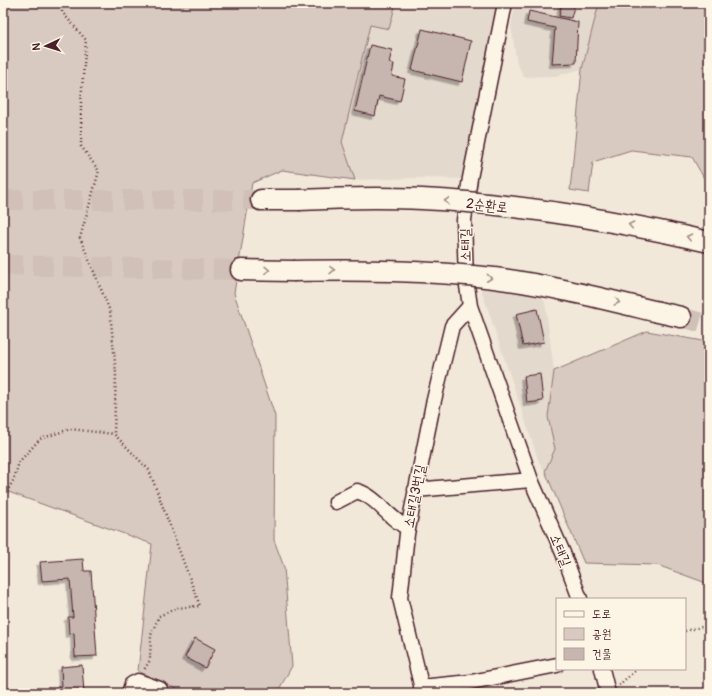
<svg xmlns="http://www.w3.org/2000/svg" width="712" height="696" viewBox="0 0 712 696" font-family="Pangolin,'Poor Story',sans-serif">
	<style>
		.built { fill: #e4d9cd }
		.green { fill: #d8cac0; stroke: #917476 }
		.building { fill: #c7b6af; stroke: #4a1f2b; filter: url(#shadow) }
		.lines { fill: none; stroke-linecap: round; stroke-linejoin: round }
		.highway-tunnel { stroke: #d0c0b7; stroke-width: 20; stroke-dasharray: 20 10; stroke-linecap: butt }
		.minor-casing { stroke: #4a1f2b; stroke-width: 17 }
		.highway-casing { stroke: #4a1f2b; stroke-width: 23 }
		.path { stroke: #4a1f2b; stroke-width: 2.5; stroke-dasharray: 1 3; stroke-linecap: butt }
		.minor { stroke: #fcf5e5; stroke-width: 14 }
		.highway { stroke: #fcf5e5; stroke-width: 20 }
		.highway-bridge-casing { stroke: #4a1f2b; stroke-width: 23; stroke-linecap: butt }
		.highway-bridge { stroke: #fcf5e5; stroke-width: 20 }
		.oneway { stroke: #a38a88 }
		.labels { text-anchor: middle; stroke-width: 3; stroke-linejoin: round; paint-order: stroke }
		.street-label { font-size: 14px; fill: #4a1f2b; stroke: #fcf5e5 }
	</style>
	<defs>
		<filter id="shadow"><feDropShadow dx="-3.5" dy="3.5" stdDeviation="0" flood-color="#0004"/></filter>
	</defs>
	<rect width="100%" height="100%" fill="#f1e8da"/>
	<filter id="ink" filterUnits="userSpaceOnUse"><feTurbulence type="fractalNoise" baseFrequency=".025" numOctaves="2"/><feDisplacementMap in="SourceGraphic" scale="8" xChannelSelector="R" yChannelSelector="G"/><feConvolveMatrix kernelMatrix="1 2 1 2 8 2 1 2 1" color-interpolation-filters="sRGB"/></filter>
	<g filter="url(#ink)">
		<path class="built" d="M396,3H500L464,179L424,178L355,180L342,142L370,25L389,29Z
			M516,3H599L582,69L556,76L524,77L517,64L511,25Z
			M479,283L536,291L545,302L554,371L548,417L555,449L545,471L539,462Z"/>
		<path class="green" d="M3,3H396L389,29L370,25L342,142L355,180L282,170L252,183L234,293L275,416L274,540L284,567L292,666L277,693H185L138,671L152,544L3,490Z
			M599,3H709V187L692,157L631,150L593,162L589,193L570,190L582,69Z
			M647,331L709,342V584L657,565L584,563L545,471L555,449L548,417L554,371Z"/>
		<path class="building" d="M562,3H575L571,18L559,16Z
			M529,11L578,22L576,63L552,64L555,28L527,22Z
			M422,29L471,41L462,82L412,70Z
			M370,45L392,50L389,63L394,64L392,76L405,79L400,101L379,96L375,116L355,111Z
			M537,309L544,342L523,346L516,314Z
			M540,374L543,401L527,403L524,376Z
			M83,559L84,571H91L97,656L75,657L74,633L69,634L68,617H73L70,579L42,581L40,562Z
			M195,638L215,649L205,668L185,657Z
			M82,665L84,693H58L57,687L62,686L61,667Z"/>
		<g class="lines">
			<path class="highway-tunnel" d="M3,200H261
				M3,265L241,270
				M681,317L709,325"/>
			<g class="minor-casing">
				<path id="minor" d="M505,3L470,178L464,220L466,279L470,306L531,480L563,553L580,599
					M415,490L531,480
					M336,502L357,491C378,497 388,519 408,528
					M602,669L608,693
					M421,687L471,682L557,665
					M129,693L132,684L138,681L160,689
					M423,693L400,598L407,534L433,404L452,326L470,306"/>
			</g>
			<g class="highway-casing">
				<path id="highway" d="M261,200H298
					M669,233L709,242
					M241,270L293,271
					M658,312L681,317"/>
			</g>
			<path class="path" d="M62,3V12L86,40L81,101V146L99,171L80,238L110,311L116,373L114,434L149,470L200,606L177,608L159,616L151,635L150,660L144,670
				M3,499L14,479L19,462L40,439L70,429L114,434
				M685,631L709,625
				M619,685L637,669"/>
			<use href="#minor" class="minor"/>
			<use href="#highway" class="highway"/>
			<g class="highway-bridge-casing">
				<path id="highway-bridge" d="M298,200C339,198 381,197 422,199C505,203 588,216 669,233
					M293,271C360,270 426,270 494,278C549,285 604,299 658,312"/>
			</g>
			<use href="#highway-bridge" class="highway-bridge"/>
		</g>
		<defs><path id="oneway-chevron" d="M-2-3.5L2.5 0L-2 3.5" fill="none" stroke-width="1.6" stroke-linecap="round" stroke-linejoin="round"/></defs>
		<g class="oneway">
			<use href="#oneway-chevron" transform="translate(447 201) rotate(-175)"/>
			<use href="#oneway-chevron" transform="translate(631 225) rotate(-169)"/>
			<use href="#oneway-chevron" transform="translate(689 237) rotate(-167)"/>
			<use href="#oneway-chevron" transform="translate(267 270) rotate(1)"/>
			<use href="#oneway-chevron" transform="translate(332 270) rotate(-1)"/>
			<use href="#oneway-chevron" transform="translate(489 278) rotate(6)"/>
			<use href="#oneway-chevron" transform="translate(617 302) rotate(14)"/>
		</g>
	</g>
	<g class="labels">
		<g class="street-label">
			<text transform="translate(487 205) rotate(6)" y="5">2순환로</text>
			<text transform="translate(465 245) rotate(-91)" y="5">소태길</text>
			<text transform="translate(414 496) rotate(-79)" y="5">소태길3번길</text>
			<text transform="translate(561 550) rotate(68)" y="5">소태길</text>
		</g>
	</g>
	<rect width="712" height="696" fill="none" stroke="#fcf5e5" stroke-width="16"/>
	<rect x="8" y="8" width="696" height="680" fill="none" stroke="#4a1f2b" stroke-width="1.5" filter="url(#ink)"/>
	<rect x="556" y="598" width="130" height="72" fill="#fcf5e5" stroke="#b59f9b"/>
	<rect x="564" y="611" width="20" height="6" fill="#fcf5e5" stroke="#b59f9b"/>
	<text x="592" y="618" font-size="12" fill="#4a1f2b">도로</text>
	<rect x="564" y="628" width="20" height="12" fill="#d8cac0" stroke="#b59f9b"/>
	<text x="592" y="638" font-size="12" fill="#4a1f2b">공원</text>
	<rect x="564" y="648" width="20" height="12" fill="#c7b6af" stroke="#b59f9b"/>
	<text x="592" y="658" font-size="12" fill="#4a1f2b">건물</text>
	<g transform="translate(46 46) rotate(266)" stroke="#fcf5e5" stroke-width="3" paint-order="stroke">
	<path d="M0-3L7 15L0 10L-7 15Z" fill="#4a1f2b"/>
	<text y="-6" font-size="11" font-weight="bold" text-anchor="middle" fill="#4a1f2b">N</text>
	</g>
</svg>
